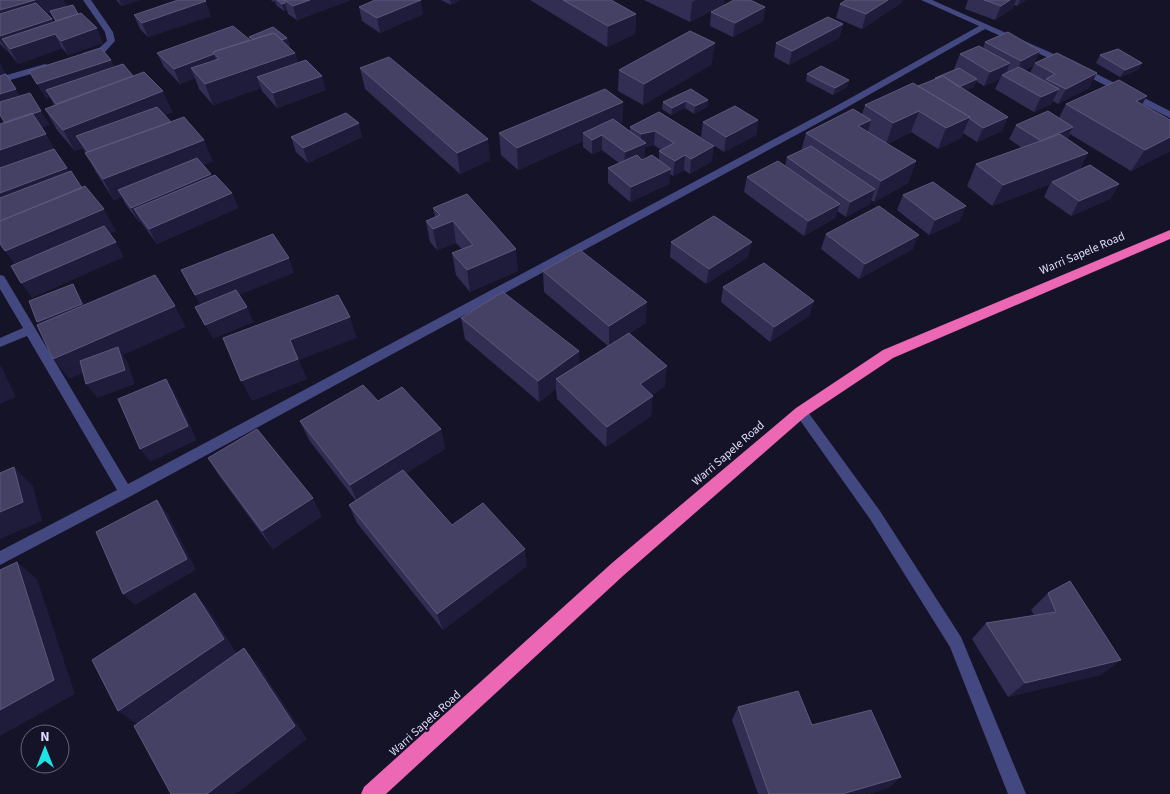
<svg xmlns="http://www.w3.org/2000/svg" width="1170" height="794" viewBox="0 0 1170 794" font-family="'Source Sans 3',sans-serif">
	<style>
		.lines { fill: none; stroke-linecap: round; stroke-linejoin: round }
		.minor { fill: #444880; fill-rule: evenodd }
		.highway { fill: #ec67b4; fill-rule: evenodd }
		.wall { fill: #322e53; fill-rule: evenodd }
		.shaded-wall { fill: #1f1b3a }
		.building { fill: #444165; stroke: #5c597c }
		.labels { text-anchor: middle; stroke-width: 4; stroke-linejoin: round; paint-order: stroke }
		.street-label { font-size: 12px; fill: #deddfb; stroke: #151327 }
	</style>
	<rect width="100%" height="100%" fill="#151327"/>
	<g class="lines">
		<path class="minor" d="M83,0H91L113,32L115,41L105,52L86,58L82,55L83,53L99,48L107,41L105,32Z
			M921,0H932L1083,67L1170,111V118L1077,71L985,29L844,109L131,496L0,565V551L117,490L27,336L0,347V338L23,328L0,289V275L4,276L128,484L838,105L979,26Z
			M45,64L48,65V69L0,83V77Z
			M801,407L805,408L880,511L961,637L1026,794H1008L950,647L870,519L797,416L795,412L797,408Z"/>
		<path class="highway" d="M1170,230V239L893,358L806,416L624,575L386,794H361L364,787L612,563L796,408L883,350Z"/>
	</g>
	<path class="wall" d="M0,0L67,6L78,14L103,43L68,55L62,48L18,64L8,51H7L0,44ZM50,12L55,21L54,22L52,19L47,13Z
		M116,0H139L122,6Z
		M271,0H351L297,20L288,14L287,10L284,11L276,5L275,1L273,2Z
		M441,0H460L451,5Z
		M530,0H611L636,14L635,34L607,47Z
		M644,0H724V4L690,22Z
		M846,0H902L901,3L862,29L836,18L840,4Z
		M968,0H1026L1017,6L1014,5L1013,8L995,20L965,9Z
		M359,7L423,14L380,33L362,21Z
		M765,7L763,21L733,37L710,26L711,12Z
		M134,15L211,16L148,37L140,29Z
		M843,24L839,38L789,65L774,57L776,43Z
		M249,37L287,38L290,45L287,46L295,53L298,63L326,90L277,108L262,91L261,88L213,105L199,89L195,78L180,84L164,67L157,53L250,40Z
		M985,42L1040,51L1033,66L1025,70L1030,73L1035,63L1089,88L1058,104L1053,101L1051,104L1034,112L995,89L1000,79L984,86L976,81L974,87L965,90L1008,117L1002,131L977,142L963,133L961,138L938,149L911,132L887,144L916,161L908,183L874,202L871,200L870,204L846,217L837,211L835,218L804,236L744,192L747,177L785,166L787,157L801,151L806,133L862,114L865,105L918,86L934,80L935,78L956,69H954L960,54L983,48Z
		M1100,55L1142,63L1138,70L1120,77L1096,63Z
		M111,60L114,67L133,76L173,112L165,115L171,122L213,161L203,165L212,176L232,193L238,208L157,244L141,222H139L126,205L122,197L114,200L97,174L83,148L75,151L57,130L45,109L54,105L50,97L46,98L29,71Z
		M712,64L643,105L618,91L619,70Z
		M360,68L490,160L460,174L365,89Z
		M807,74L849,80L847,87L833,95L806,81Z
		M708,100L707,107L694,114L685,108L671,115L662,109L663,102Z
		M623,102L622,123L620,124L630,132V127L659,112L712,161L690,174L684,170L673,176L670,174L669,184L630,202L608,183V168L619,163L602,150L592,154L583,147V141L518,170L501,155L499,133ZM654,145L661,150L659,151V160L642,159L645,158V147Z
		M1066,104H1142L1170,120V151L1131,171L1070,134L1067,139L1088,153L1079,170L1119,184L1110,199L1071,216L1044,197L1050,184L992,206L967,186L976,164L1022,148L1009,139L1016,125L1059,118Z
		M758,120L756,135L724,152L701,137L703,122Z
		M291,137H362L308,163L296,152Z
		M467,194L518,271L470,292L456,275L452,253L462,249L456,243L437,250L430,242L426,221L435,217L433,208Z
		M903,195L960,221L929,235L897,210Z
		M826,234L913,249L859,279L821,249Z
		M671,242L748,257L706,284L670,257Z
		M543,271L646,323L629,333L665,386L652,395L651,416L606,447L557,399L556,389L539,402L465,339L461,318L579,364L608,346L544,292Z
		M723,287L810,315L770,342L721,302Z
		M300,421L441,429L445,449L406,473L452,525L527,566L443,630L357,523L349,505L356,501L309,440Z
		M208,458L322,516L273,549L220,477Z
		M1048,593L1121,660L1100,675L1008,697L972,639L986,623L1034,615L1031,610Z
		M738,707L812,725L901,777L888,788L868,794H758L732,720Z"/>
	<path class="shaded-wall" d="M35,0H64L67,7L0,27V10Z
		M119,0H139L122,6Z
		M293,0H351L297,20L293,6Z
		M421,0L423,14L380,33L377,18Z
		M450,0H460L451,5Z
		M696,0H724V4L690,22L692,2Z
		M888,0H902L901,3L862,29L866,14Z
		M1010,0H1016L1013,8L995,20L1001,6Z
		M1020,0H1026L1017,6Z
		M206,1L211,16L148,37L142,23Z
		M285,3L287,10L284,11L282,4Z
		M765,7L763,21L733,37L735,23Z
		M636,14L635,34L607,47L608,26Z
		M52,19L60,33L55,34L62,48L18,64L10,49L2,39L8,51H7L0,40V36Z
		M843,24L839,38L789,65L792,51Z
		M97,28L103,43L68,55L61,41Z
		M287,38L290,45L266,54L264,47Z
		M715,43L712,64L643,105L644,84Z
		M1040,51L1033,66L1015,76L1021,61Z
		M295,53L301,74L257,77L261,88L213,105L205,84Z
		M214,54L219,69L191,68L195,78L180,84L174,69Z
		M111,60L118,74L46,90L50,97L46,98L37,84Z
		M0,63L6,74L0,76Z
		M1010,63L1005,76L1002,75L1000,79L984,86L990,72Z
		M1142,63L1138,70L1120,77L1125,70Z
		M1097,73L1089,88L1058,104L1066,89Z
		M322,76L326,90L277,108L273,93Z
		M977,79L974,87L950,97L953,89Z
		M849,80L847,87L833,95L835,88Z
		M16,89L24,104L0,112V94Z
		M1059,89L1051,104L1034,112L1041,97Z
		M163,91L173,112L84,147L76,136L83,148L75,151L63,130Z
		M1147,96L1135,117L1136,101Z
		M708,100L707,107L694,114L695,106Z
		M686,101L685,108L671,115L672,108Z
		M623,102L622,123L590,138L583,133V141L518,170L517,148Z
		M41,111L50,125L14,138L5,123Z
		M919,111L911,132L886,144L893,123Z
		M970,117L961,138L938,149L946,128Z
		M1008,117L1002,131L977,142L983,128Z
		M758,120L756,135L724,152L726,137Z
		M871,120L865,141L858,126Z
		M359,123L362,137L308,163L303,148Z
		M1073,127L1065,142L1041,141Z
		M655,131L654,145L645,147V158L624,167L625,152L640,145L641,134Z
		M46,134L58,155L0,176V150Z
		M602,135V150L592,154V140Z
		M1170,137V151L1131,171L1145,150Z
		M488,139L490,160L460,174L457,153Z
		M204,140L213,161L123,197L118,190L122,197L114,200L103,179Z
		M714,146L712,161L690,174L691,159Z
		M1088,153L1076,175L1052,182L1050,184L992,206L1003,185Z
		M685,155L684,170L673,176L675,161Z
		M916,161L908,183L874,202L881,181Z
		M67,168L75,182L0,211V193Z
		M671,169L669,184L630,202L631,187Z
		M211,174L218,189L134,209L141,222H139L131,208Z
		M1119,184L1110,199L1071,216L1079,201Z
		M875,189L870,204L846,217L850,202Z
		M232,193L238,208L157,244L149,229Z
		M840,204L835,218L804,236L808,221Z
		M966,206L960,221L929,235L935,220Z
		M104,209L116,231L21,273L5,251Z
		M453,221L456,243L437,250L433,229Z
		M919,235L913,249L859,279L865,264Z
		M116,242L124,257L32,298L21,283Z
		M752,242L748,257L706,284L709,269Z
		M516,249L518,271L470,292L467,270Z
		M289,258L294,273L202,310L195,295Z
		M73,284L82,299L92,319L48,337L37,322Z
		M814,301L810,315L770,342L774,327Z
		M647,302L646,323L609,347V326Z
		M175,306L186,327L123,355L127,361L135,384L97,398L86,384L121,356L69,379L53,359Z
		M247,307L254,322L213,339L205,325Z
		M350,317L357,338L299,360L307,379L252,401L241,381L290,340Z
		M579,351L580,372L556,379V389L539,402L538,381Z
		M0,366L2,368L16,397L0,404Z
		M667,366L665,386L639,404L640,384Z
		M166,379L175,393L197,440L150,462L140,449Z
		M653,396L651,416L606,447L607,427Z
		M441,429L445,449L358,504L350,485Z
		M14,467L33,486L42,521L0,539V512Z
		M313,498L322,516L273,549L262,531Z
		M157,500L167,513L196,570L135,605L123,594Z
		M525,549L527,566L443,630L437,614Z
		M17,562L37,579L75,694L0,736V710Z
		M195,593L209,610L238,655L137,724L118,711Z
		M244,648L257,663L307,739L236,794H207Z
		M1121,660L1100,675L1008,697L1025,683Z
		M901,777L888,788L868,794H842Z"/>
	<path class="building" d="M0,0H35L0,10Z
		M178,0H204L206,1L142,23L134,15Z
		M277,0H284L285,3L282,4Z
		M284,0H310L293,6Z
		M375,0H421L377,18L359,7Z
		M563,0H611L636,14L608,26Z
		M734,0H750L765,7L735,23L711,12Z
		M846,0H888L866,14L840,4Z
		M984,0H1010L1001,6Z
		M36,3L52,19L0,36V14Z
		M73,5L78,14L56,21L50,11Z
		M81,13L97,28L61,41L55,34L10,49L2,39Z
		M828,17L843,24L792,51L776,43Z
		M233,26L250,40L213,52L214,54L174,69L157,53Z
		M273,27L287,38L282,40L274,33L253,39L249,37Z
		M690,31L715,43L644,84L619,70Z
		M1008,32L1040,51L1021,61L985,42Z
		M274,33L295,53L205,84L191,68L219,59L213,52Z
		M979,46L1010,63L990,72L960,54Z
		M101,48L111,60L37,84L29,71Z
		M1118,49L1142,63L1125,70L1100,55Z
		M1057,53L1097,73L1066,89L1046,79L1055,74L1035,63Z
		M389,57L488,139L457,153L360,68Z
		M306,60L322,76L273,93L257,77Z
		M123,64L133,76L56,104L46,90Z
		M821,66L849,80L835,88L807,74Z
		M1019,67L1059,89L1041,97L1002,75Z
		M959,68L977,79L959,87L943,76L936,79L935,78Z
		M144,72L163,91L63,130L45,109Z
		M6,74L16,89L0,94V76Z
		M943,76L1008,117L983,128L969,118L970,117L918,86Z
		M1119,80L1147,96L1136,101L1170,120V137L1145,150L1066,104Z
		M913,83L970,117L946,128L919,111L893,123L865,105Z
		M605,89L623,102L517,148L499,133Z
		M691,89L708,100L695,106L686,101L672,108L663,102Z
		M30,93L41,111L5,123L0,115V102Z
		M735,106L758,120L726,137L703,122Z
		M157,107L171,122L88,152L76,136Z
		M853,109L871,120L858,126L916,161L881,181L806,133Z
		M1048,111L1073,127L1041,141L1016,125Z
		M659,112L714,146L691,159L685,155L675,161L659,151L674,143L655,131L641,134L630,127Z
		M32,113L46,134L0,150V124Z
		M346,113L359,123L303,148L291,137Z
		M184,117L204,140L103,179L85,153Z
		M613,119L646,143L625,152L602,135L592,140L583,133Z
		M1060,134L1088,153L1003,185L976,164Z
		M811,146L875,189L850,202L787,157Z
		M54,149L67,168L0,193V168Z
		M637,155L642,160L652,155L671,169L631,187L608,168Z
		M197,158L211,174L131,208L118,190Z
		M778,161L840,204L808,221L747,177Z
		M1090,165L1119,184L1079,201L1052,182Z
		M71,171L82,188L0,221V198Z
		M215,175L232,193L149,229L134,209Z
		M933,182L966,206L935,220L903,195Z
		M85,186L104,209L5,251L0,244V221Z
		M467,194L516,249L467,270L452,253L473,245L453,221L433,229L426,221L440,215L433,208Z
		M879,206L919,235L865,264L826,234Z
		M714,216L752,242L709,269L671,242Z
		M104,226L116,242L21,283L11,266Z
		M273,234L289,258L195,295L181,270Z
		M580,250L647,302L609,326L543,271Z
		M764,263L814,301L774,327L723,287Z
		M155,275L175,306L53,359L37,325Z
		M73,284L82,304L37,322L29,301Z
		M236,290L247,307L205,325L195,307Z
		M503,292L579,351L538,381L461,318Z
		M338,295L350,317L290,340L298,359L241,381L223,338Z
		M629,333L667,366L640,384L653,396L607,427L556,379Z
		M118,347L125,370L86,384L80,361Z
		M166,379L188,426L140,449L118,399Z
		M363,385L378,401L402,387L441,429L350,485L300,421Z
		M257,429L313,498L262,531L208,458Z
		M14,467L23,502L0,512V473Z
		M403,470L452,525L483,503L525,549L437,614L349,505Z
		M157,500L187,559L123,594L96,532Z
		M17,562L54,680L0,710V570Z
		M1070,581L1121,660L1025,683L986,623L1056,612L1048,593Z
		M195,593L224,639L118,711L92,660Z
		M244,648L295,726L207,794H171L134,726Z
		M798,691L812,725L871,710L901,777L842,794H769L738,707Z"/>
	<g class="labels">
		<g class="street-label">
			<text transform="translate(1082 253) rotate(-23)" y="4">Warri Sapele Road</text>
			<text transform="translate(728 453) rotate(-41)" y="4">Warri Sapele Road</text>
			<text transform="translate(425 723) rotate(-42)" y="4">Warri Sapele Road</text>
		</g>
	</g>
	<g transform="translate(45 749)"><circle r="24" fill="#151327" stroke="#65647c"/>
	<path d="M0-4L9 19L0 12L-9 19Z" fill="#20e4e3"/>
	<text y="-8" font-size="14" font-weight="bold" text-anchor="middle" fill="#deddfb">N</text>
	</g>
</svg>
